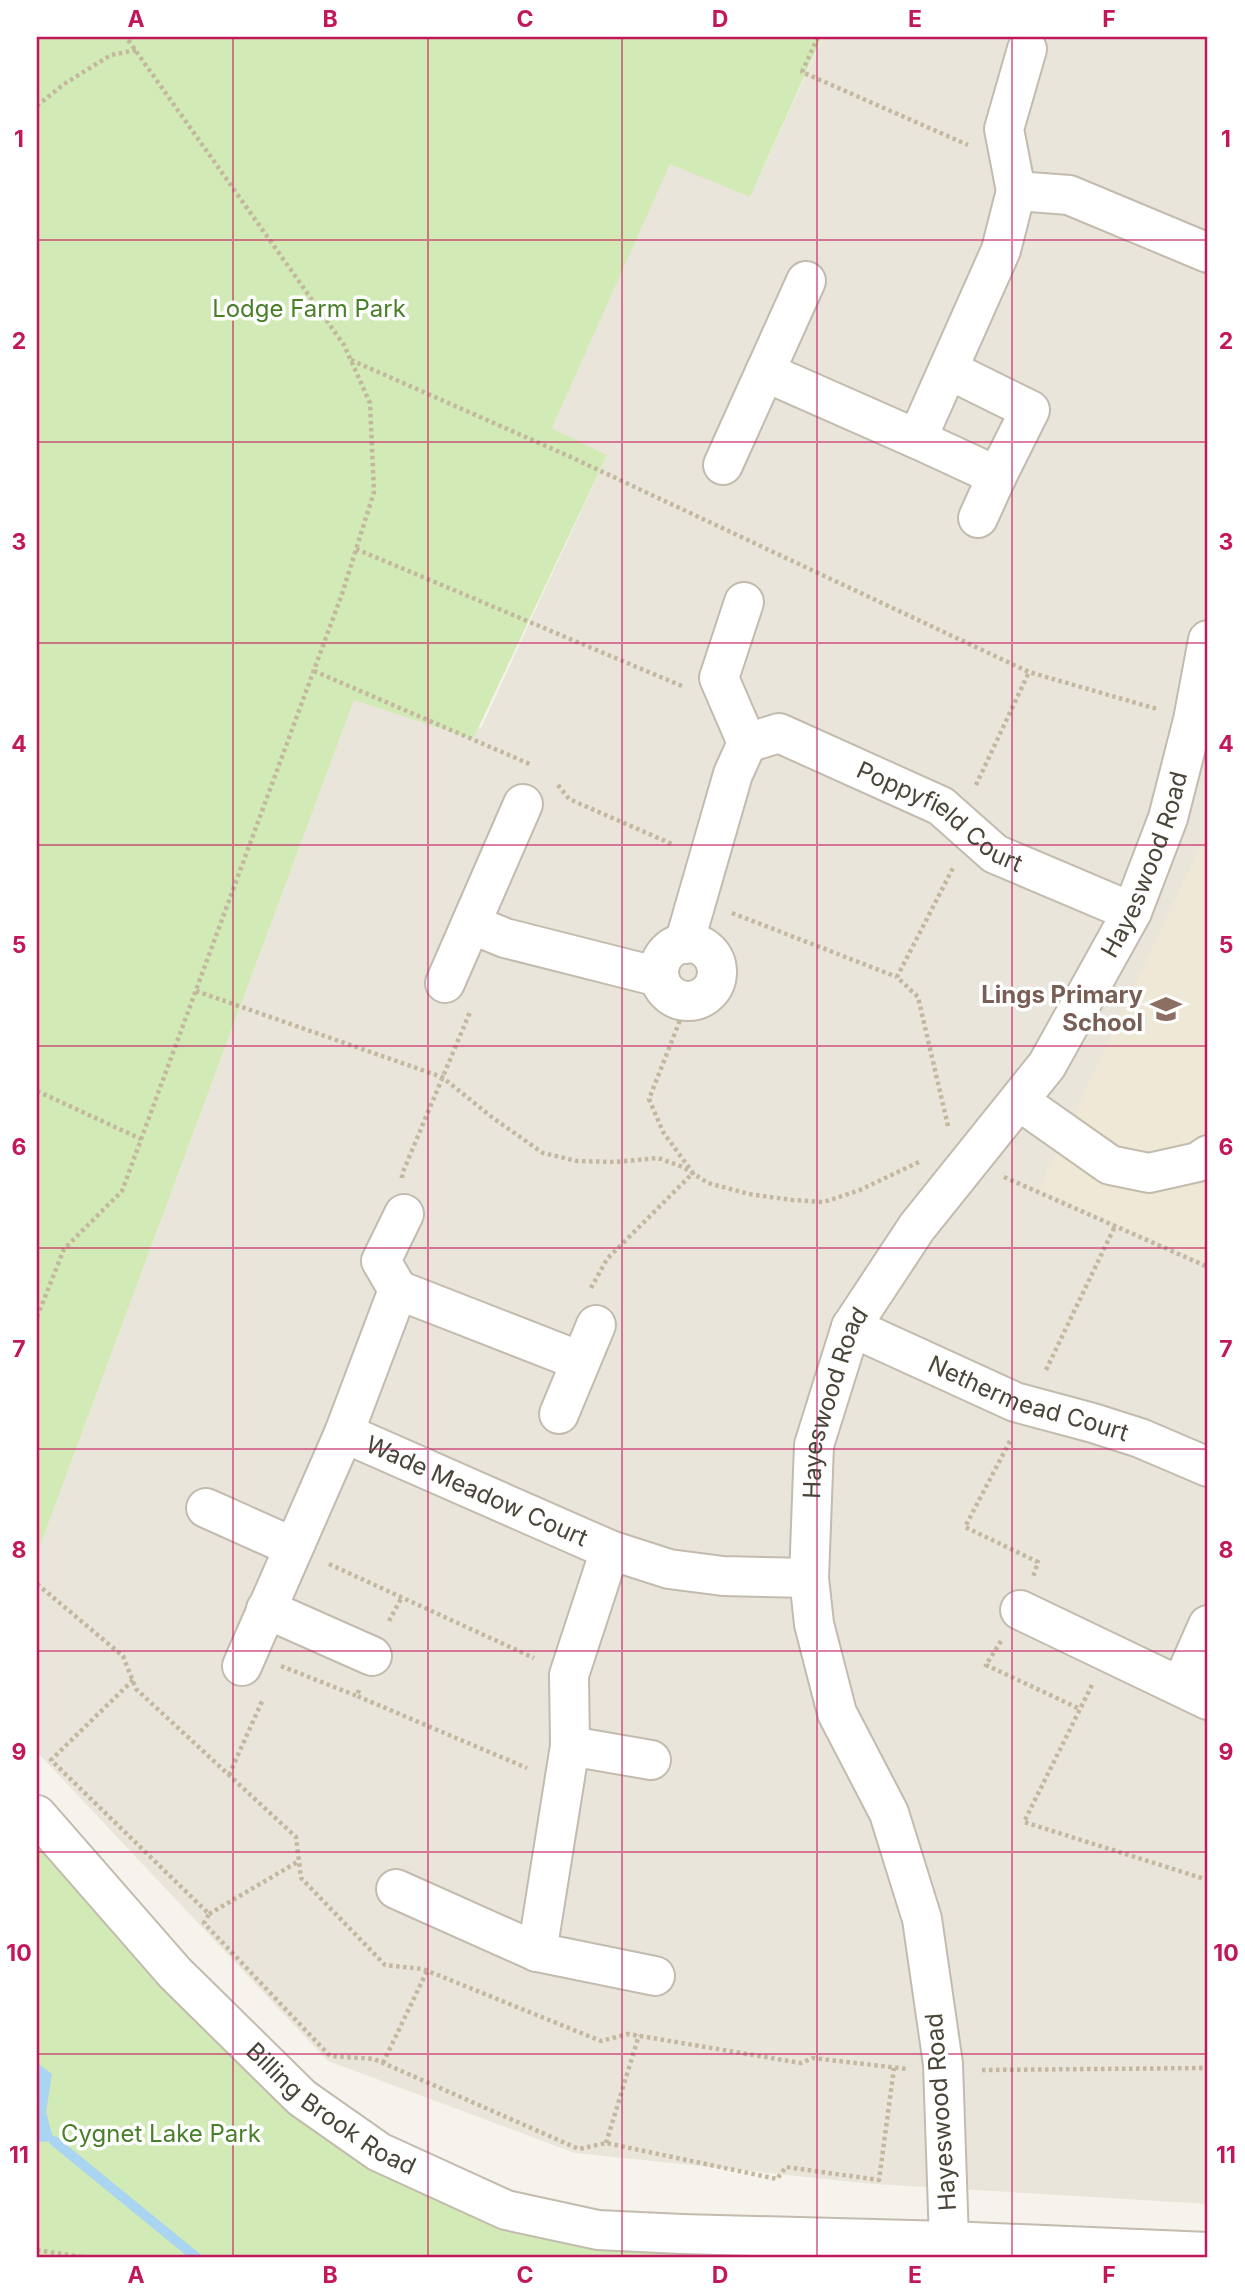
<svg xmlns="http://www.w3.org/2000/svg" width="1245" height="2294" viewBox="0 0 1245 2294" font-family="Inter,sans-serif">
	<style>
		.residential { fill: #eae5da }
		.education { fill: #efe8d6 }
		.green { fill: #d2eab5 }
		.water { fill: #a9d4f2 }
		.lines { fill: none; stroke-linecap: round; stroke-linejoin: round }
		.stream { stroke: #a9d4f2; stroke-width: 10 }
		.minor-casing { stroke: #c2bbae; stroke-width: 42 }
		.path { stroke: #c4b79f; stroke-width: 4.5; stroke-dasharray: 3.5 3.5; stroke-linecap: butt }
		.minor { stroke: #fff; stroke-width: 38 }
		.grid { fill: none; stroke: #c2185b; stroke-width: 2; stroke-opacity: 0.55 }
		.labels { text-anchor: middle; stroke-width: 7; stroke-linejoin: round; paint-order: stroke }
		.park-label { font-size: 24px; fill: #4a7f2a; stroke: #fff }
		.street-label { font-size: 24px; fill: #4b4439; stroke: #fff }
		.education-label { font-size: 24px; font-weight: bold; fill: #785e54; stroke: #fff; text-anchor: end }
		.neatline { fill: none; stroke: #c2185b; stroke-width: 2.5 }
		.grid-label { font-size: 23px; text-anchor: middle; font-weight: bold; fill: #c2185b }
	</style>
	<rect width="100%" height="100%" fill="#f6f3ec"/>
	<path class="residential" d="M823,37H1208V2204L874,2184L575,2153L328,2061L37,1752V1554L354,700L481,728L607,455L552,428L670,163L750,197Z"/>
	<path class="education" d="M1208,829V1264L1039,1189Z"/>
	<path class="green" d="M37,37H822L750,197L670,164L552,428L607,455L473,739L354,700L37,1554Z
		M37,1815L302,2098L506,2210L720,2235V2257H37Z"/>
	<path class="water" d="M37,2063L52,2074L46,2112L54,2141L37,2142Z"/>
	<g class="lines">
		<path class="stream" d="M54,2141L196,2257"/>
		<g class="minor-casing">
			<g id="minor">
				<path d="M1016,191L1004,129L1027,49"/>
				<path d="M765,372L917,439L1001,250L1016,191L1069,195L1208,253"/>
				<path d="M917,439L997,476L1030,410L949,370"/>
				<path d="M723,465L806,281"/>
				<path d="M978,518L997,476"/>
				<path d="M744,602L719,678L747,743"/>
				<path d="M471,924L505,938L659,977"/>
				<circle cx="688" cy="972" r="29"/>
				<path id="s1" d="M684,944L733,774L747,743L779,733L941,806L995,854L1132,912"/>
				<path d="M445,983L523,804"/>
				<path d="M1019,1101L1110,1165L1149,1173L1198,1162L1208,1155"/>
				<path d="M398,1290L580,1361"/>
				<path id="s2" d="M851,1327L1015,1402L1093,1423L1140,1438L1208,1467"/>
				<path d="M559,1414L596,1325"/>
				<path id="s3" d="M344,1433L610,1550L669,1569L723,1576L809,1578"/>
				<path d="M206,1508L293,1547"/>
				<path d="M266,1609L372,1656"/>
				<path d="M1020,1610L1208,1700"/>
				<path d="M242,1666L344,1433L398,1290L381,1261L404,1214"/>
				<path d="M1181,1686L1208,1625"/>
				<path d="M570,1746L651,1760"/>
				<path id="s4" d="M37,1815L175,1973L302,2098L379,2152L506,2210L598,2230L682,2234L949,2241L1208,2252"/>
				<path d="M396,1889L537,1952L655,1976"/>
				<path d="M537,1952L570,1746L569,1675L610,1550"/>
				<path id="s5" d="M949,2241L943,2064L922,1919L889,1813L837,1713L814,1624L809,1578L814,1445L851,1327L917,1227L1047,1065L1132,912L1168,818L1193,720L1208,640"/>
			</g>
		</g>
		<path class="path" d="M818,37L802,72L968,145
			M37,106L64,84L111,55L136,50
			M351,360L573,458L1029,672L1157,709
			M356,549L682,686
			M314,671L532,765
			M558,785L569,799L672,844
			M976,785L1029,672
			M732,913L897,977
			M196,991L442,1077L493,1118L543,1153L577,1161L615,1162L658,1158L683,1167L708,1183L749,1194L792,1200L824,1202L860,1190L919,1162
			M37,1091L141,1139
			M948,1126L918,997L897,977L954,866
			M1004,1177L1208,1267
			M402,1178V1174L470,1012
			M591,1288L607,1259L693,1173L663,1132L649,1099L686,1005
			M37,1317L64,1249L122,1191L342,594L374,492L370,403L344,345L126,37
			M1046,1370L1115,1226
			M1010,1441L965,1527L1038,1562L1033,1577
			M329,1564L534,1658
			M37,1584L123,1656L136,1689L296,1837L301,1878L385,1965L423,1969L601,2041L628,2034L801,2063L813,2058L907,2069
			M389,1621L402,1597
			M1001,1641L986,1665L1080,1709
			M281,1666L357,1696
			M133,1680L51,1760L209,1914L204,1923L330,2056L374,2059L579,2149L606,2143L777,2179L786,2167L879,2180L894,2068
			M1092,1685L1024,1822L1208,1880
			M359,1690L357,1696L527,1768
			M229,1775L263,1699
			M209,1914L299,1861
			M383,2063L427,1971
			M982,2070L1208,2068
			M606,2143L639,2035
			M37,2250L82,2257"/>
		<use href="#minor" class="minor"/>
	</g>
	<path class="grid" d="M233,37V2257M428,37V2257M622,37V2257M817,37V2257M1012,37V2257M37,240H1208M37,442H1208M37,643H1208M37,845H1208M37,1046H1208M37,1248H1208M37,1449H1208M37,1651H1208M37,1852H1208M37,2054H1208"/>
	<defs>
		<g id="school-bare" transform="scale(2.415)"><path d="M0-5L7-2L0 1L-7-2ZM-4 1L0 2.5L4 1V4Q0 6-4 4Z" fill="#8d6e63" stroke="#fff" stroke-width="2.5" paint-order="stroke"/></g>
	</defs>
	<g fill-rule="evenodd">
		<use href="#school-bare" x="1166" y="1009"/>
	</g>
	<g class="labels">
		<g class="park-label">
			<text x="309" y="317">Lodge Farm Park</text>
			<text x="161" y="2142">Cygnet Lake Park</text>
		</g>
		<g class="street-label">
			<text dy="8" stroke="none"><textPath href="#s1" startOffset="427">Poppyfield Court</textPath></text>
			<text dy="8" stroke="none"><textPath href="#s5" startOffset="1494">Hayeswood Road</textPath></text>
			<text dy="8" stroke="none"><textPath href="#s2" startOffset="192">Nethermead Court</textPath></text>
			<text dy="8" stroke="none"><textPath href="#s5" startOffset="864">Hayeswood Road</textPath></text>
			<text dy="8" stroke="none"><textPath href="#s3" startOffset="145">Wade Meadow Court</textPath></text>
			<text dy="8" stroke="none"><textPath href="#s4" startOffset="418">Billing Brook Road</textPath></text>
			<text transform="translate(941 2112) rotate(-94)" y="8">Hayeswood Road</text>
		</g>
		<g class="education-label">
			<text x="1143" y="1003">Lings Primary<tspan x="1143" dy="28">School</tspan></text>
		</g>
	</g>
	<rect width="1245" height="2294" fill="none" stroke="#ffffff" stroke-width="77"/>
	<rect x="38" y="38" width="1168" height="2218" class="neatline"/>
	<g class="grid-label">
		<text x="136" y="27">A</text>
		<text x="330" y="27">B</text>
		<text x="525" y="27">C</text>
		<text x="720" y="27">D</text>
		<text x="915" y="27">E</text>
		<text x="1109" y="27">F</text>
		<text x="19" y="147">1</text>
		<text x="1226" y="147">1</text>
		<text x="19" y="349">2</text>
		<text x="1226" y="349">2</text>
		<text x="19" y="550">3</text>
		<text x="1226" y="550">3</text>
		<text x="19" y="752">4</text>
		<text x="1226" y="752">4</text>
		<text x="19" y="953">5</text>
		<text x="1226" y="953">5</text>
		<text x="19" y="1155">6</text>
		<text x="1226" y="1155">6</text>
		<text x="19" y="1357">7</text>
		<text x="1226" y="1357">7</text>
		<text x="19" y="1558">8</text>
		<text x="1226" y="1558">8</text>
		<text x="19" y="1760">9</text>
		<text x="1226" y="1760">9</text>
		<text x="19" y="1961">10</text>
		<text x="1226" y="1961">10</text>
		<text x="19" y="2163">11</text>
		<text x="1226" y="2163">11</text>
		<text x="136" y="2283">A</text>
		<text x="330" y="2283">B</text>
		<text x="525" y="2283">C</text>
		<text x="720" y="2283">D</text>
		<text x="915" y="2283">E</text>
		<text x="1109" y="2283">F</text>
	</g>
</svg>
